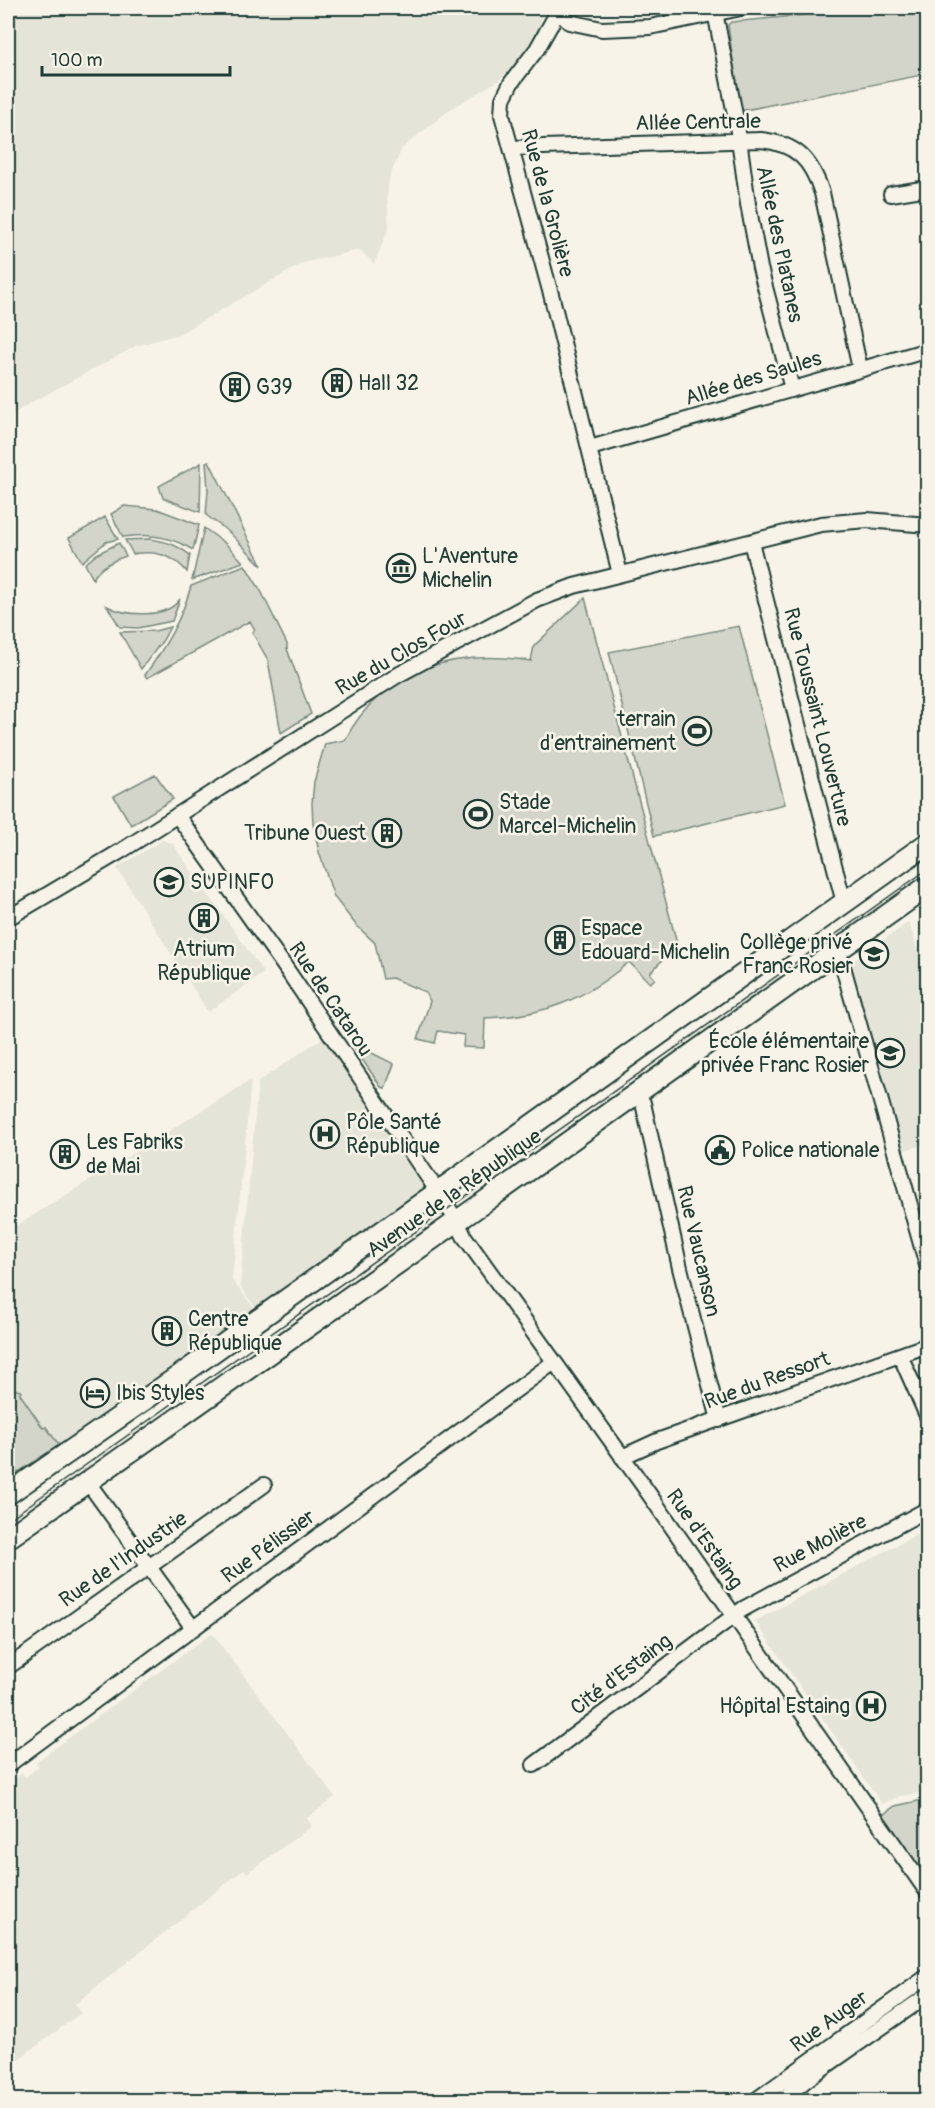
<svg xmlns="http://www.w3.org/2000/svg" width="935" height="2108" viewBox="0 0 935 2108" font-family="Pangolin,sans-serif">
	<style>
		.built { fill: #e5e4d9 }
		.green { fill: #d3d5ca; stroke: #79897f; stroke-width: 1.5 }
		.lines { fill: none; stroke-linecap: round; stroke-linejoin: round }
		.street-casing { stroke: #1f3d34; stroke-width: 18 }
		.secondary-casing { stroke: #1f3d34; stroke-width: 24 }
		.street { stroke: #f7f3e8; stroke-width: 14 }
		.secondary { stroke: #f7f3e8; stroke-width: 20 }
		.tram { stroke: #1f3d34; stroke-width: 1.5 }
		.labels { text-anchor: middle; stroke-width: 5; stroke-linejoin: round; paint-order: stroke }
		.street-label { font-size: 21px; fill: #1f3d34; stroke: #f7f3e8 }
		.poi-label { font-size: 21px; fill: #1f3d34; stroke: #f7f3e8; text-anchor: start }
	</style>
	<rect width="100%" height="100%" fill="#f7f3e8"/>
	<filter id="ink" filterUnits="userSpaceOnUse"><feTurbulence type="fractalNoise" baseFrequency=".0167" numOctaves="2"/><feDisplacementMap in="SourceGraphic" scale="12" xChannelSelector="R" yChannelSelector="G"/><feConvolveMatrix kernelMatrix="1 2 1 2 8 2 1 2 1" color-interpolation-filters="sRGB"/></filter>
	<g filter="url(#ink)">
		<path class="built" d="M8,8H545L532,46L498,81L452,108L402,148L389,178L387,199L389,228L374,264L360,250L303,263L179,334L136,346L25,406L8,418Z
			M162,840L172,843L264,973L208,1012L117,868Z
			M909,922L925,976H927L928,1144L902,1151L849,964Z
			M328,1034L433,1185L261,1316L240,1286L258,1082Z
			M251,1080L232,1280L261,1317L8,1494V1231Z
			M927,1529V1792L900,1796L882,1804L755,1621Z
			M212,1633L335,1797L307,1818L312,1826L247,1873L244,1869L75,2004L81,2013L8,2067V1783L22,1773L25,1777L39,1767L36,1762Z"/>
		<path class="green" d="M878,8H927V74L740,111L728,25L731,22Z
			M209,461L262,566L230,533L206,515L208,490L206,462Z
			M201,463L200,512L163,498L159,486Z
			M124,506L157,509L199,525L193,550C171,536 148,533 123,537L111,514Z
			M105,517L118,539L106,542L82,562L69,538Z
			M204,528L226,544L243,562L192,580Z
			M149,539C166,541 177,545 190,555L187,572C173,554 155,550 133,554L125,540Z
			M119,543L126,556C115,559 98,568 93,579L85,564L97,554Z
			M245,565L261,591L287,644V649L311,714L281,733L268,660L252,632L255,630L250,621L147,678L145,675C165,647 182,619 191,586Z
			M585,598L679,951L669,953L650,973L655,979L650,983L629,962C584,1000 544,1016 485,1018L484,1048L463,1047L464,1035L438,1031L435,1043L418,1039L430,1001L425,992L392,978L383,979L375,943L356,925L334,897L319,852L313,824L312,803L314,782L325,744L345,740C383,668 456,649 531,661L534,646Z
			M180,599L172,621L138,628L120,627L107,606C126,616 167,619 180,599Z
			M739,626L785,804L654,836L609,652Z
			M170,627L163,640L141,669L120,632L155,631Z
			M155,774L173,799L131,825L114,796Z
			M354,1044L394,1064L385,1088L381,1087L353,1046Z
			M8,1388L21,1391L20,1394L43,1428L46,1427L59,1445L8,1479V1450L13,1446L8,1437Z
			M927,1799L928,1876L925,1878L881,1816L895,1806Z"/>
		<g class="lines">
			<g class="street-casing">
				<path id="street" d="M560,8L537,49L511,83L503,99L502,115L552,298L620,574
					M559,12L569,22L602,29L650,27L741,8
					M715,12L737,125L748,204L760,268L792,389
					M512,148L761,140C796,144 811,159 822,193L860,369
					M891,194L928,188
					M590,448L928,350
					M751,542L844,903
					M177,815L283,964L434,1186L457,1221L464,1236L642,1484L928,1893
					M8,918L121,851L398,675L537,600L574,586L821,524L867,520L928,525
					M838,949L928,1269
					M635,1094L643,1103L680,1268L719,1420
					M900,1355L928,1418
					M622,1457L657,1441L928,1345
					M87,1481L193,1628
					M8,1667L264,1485
					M8,1765L554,1362
					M534,1765L743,1609L928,1509
					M756,2100L928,1976
					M781,2100L810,2077L928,1995"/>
			</g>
			<g class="secondary-casing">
				<path id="secondary" d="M8,1494L189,1369L928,843
					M8,1538L480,1205L928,886"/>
			</g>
			<use href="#street" class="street"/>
			<use href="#secondary" class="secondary"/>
			<path class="tram" d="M8,1520L928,869"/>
		</g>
	</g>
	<defs>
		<g id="building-ring" transform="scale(1.5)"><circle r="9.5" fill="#f7f3e8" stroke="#1f3d34" stroke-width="1.5"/><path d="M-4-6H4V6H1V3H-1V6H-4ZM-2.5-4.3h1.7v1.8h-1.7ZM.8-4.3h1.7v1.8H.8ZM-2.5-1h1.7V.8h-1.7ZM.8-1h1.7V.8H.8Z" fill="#1f3d34"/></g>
		<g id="museum-ring" transform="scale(1.5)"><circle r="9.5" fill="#f7f3e8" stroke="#1f3d34" stroke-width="1.5"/><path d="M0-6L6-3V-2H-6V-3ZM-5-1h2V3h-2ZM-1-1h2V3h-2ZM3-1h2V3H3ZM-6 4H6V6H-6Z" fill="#1f3d34"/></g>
		<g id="stadium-ring" transform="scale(1.5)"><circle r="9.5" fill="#f7f3e8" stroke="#1f3d34" stroke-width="1.5"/><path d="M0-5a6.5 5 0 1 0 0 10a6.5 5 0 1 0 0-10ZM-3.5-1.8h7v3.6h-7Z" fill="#1f3d34"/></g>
		<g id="university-ring" transform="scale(1.5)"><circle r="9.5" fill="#f7f3e8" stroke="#1f3d34" stroke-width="1.5"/><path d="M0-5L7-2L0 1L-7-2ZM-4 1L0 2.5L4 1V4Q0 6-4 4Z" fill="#1f3d34"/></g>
		<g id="school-ring" transform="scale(1.5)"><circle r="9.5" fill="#f7f3e8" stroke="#1f3d34" stroke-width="1.5"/><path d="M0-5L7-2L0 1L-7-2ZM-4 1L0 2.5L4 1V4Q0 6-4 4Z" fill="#1f3d34"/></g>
		<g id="hospital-ring" transform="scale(1.5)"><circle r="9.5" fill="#f7f3e8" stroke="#1f3d34" stroke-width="1.5"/><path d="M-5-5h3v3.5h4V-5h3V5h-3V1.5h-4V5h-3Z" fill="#1f3d34"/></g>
		<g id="civic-ring" transform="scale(1.5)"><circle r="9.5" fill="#f7f3e8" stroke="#1f3d34" stroke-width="1.5"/><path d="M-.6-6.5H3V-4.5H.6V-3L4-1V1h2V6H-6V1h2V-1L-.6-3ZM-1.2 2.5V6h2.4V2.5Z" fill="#1f3d34"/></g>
		<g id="hotel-ring" transform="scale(1.5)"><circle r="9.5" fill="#f7f3e8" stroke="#1f3d34" stroke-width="1.5"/><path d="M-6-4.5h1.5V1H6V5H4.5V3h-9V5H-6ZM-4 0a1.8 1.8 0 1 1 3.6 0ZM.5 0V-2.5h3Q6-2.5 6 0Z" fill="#1f3d34"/></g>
	</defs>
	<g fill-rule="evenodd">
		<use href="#building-ring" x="337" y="383"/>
		<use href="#building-ring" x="235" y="387"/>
		<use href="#museum-ring" x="401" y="568"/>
		<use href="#stadium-ring" x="697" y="731"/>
		<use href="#stadium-ring" x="478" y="814"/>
		<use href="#building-ring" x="387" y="833"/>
		<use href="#university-ring" x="169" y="882"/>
		<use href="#building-ring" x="204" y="918"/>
		<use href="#building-ring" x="560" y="940"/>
		<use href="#school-ring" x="874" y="954"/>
		<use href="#school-ring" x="890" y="1053"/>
		<use href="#hospital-ring" x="325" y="1134"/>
		<use href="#civic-ring" x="720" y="1150"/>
		<use href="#building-ring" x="65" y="1154"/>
		<use href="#building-ring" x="167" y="1331"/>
		<use href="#hotel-ring" x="95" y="1393"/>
		<use href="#hospital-ring" x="871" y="1706"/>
	</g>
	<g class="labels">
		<g class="street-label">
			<text transform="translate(698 122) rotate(-1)" y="7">Allée Centrale</text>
			<text transform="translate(548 203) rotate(75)" y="7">Rue de la Grolière</text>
			<text transform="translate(780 244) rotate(78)" y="7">Allée des Platanes</text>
			<text transform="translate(753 378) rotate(-17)" y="7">Allée des Saules</text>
			<text transform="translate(401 653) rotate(-30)" y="7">Rue du Clos Four</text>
			<text transform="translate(818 717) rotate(76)" y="7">Rue Toussaint Louverture</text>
			<text transform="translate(331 999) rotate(56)" y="7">Rue de Catarou</text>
			<text transform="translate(454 1193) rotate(-35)" y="7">Avenue de la République</text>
			<text transform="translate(699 1251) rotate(77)" y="7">Rue Vaucanson</text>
			<text transform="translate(767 1380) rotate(-20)" y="7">Rue du Ressort</text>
			<text transform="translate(705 1539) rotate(55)" y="7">Rue d'Estaing</text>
			<text transform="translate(820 1543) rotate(-28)" y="7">Rue Molière</text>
			<text transform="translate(268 1546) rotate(-36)" y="7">Rue Pélissier</text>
			<text transform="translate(123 1559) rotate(-35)" y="7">Rue de l'Industrie</text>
			<text transform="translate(621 1674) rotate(-37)" y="7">Cité d'Estaing</text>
			<text transform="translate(829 2021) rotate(-36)" y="7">Rue Auger</text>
		</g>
		<g class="poi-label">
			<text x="358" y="390">Hall 32</text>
			<text x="256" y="394">G39</text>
			<text x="422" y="563">L'Aventure<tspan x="422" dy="24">Michelin</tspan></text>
			<text x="676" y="726" text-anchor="end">terrain<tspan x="676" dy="24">d'entrainement</tspan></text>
			<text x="499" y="809">Stade<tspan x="499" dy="24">Marcel-Michelin</tspan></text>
			<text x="366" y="840" text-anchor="end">Tribune Ouest</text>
			<text x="190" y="889">SUPINFO</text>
			<text x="581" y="935">Espace<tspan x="581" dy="24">Edouard-Michelin</tspan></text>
			<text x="853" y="949" text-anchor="end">Collège privé<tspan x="853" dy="24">Franc Rosier</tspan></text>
			<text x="204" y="956" text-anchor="middle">Atrium<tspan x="204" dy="24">République</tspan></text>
			<text x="869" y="1048" text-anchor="end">École élémentaire<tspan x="869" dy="24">privée Franc Rosier</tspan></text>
			<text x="346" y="1129">Pôle Santé<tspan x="346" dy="24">République</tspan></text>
			<text x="86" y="1149">Les Fabriks<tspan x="86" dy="24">de Mai</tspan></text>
			<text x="741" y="1157">Police nationale</text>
			<text x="188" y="1326">Centre<tspan x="188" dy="24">République</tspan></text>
			<text x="116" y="1400">Ibis Styles</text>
			<text x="850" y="1713" text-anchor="end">Hôpital Estaing</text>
		</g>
	</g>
	<rect width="935" height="2108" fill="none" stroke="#f7f3e8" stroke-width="30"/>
	<rect x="15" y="15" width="905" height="2078" fill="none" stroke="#1f3d34" stroke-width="2" filter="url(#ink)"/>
	<path d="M42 66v9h188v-9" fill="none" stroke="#1f3d34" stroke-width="3"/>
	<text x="51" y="66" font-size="18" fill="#1f3d34" stroke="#f7f3e8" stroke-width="4.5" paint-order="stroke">100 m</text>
</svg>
